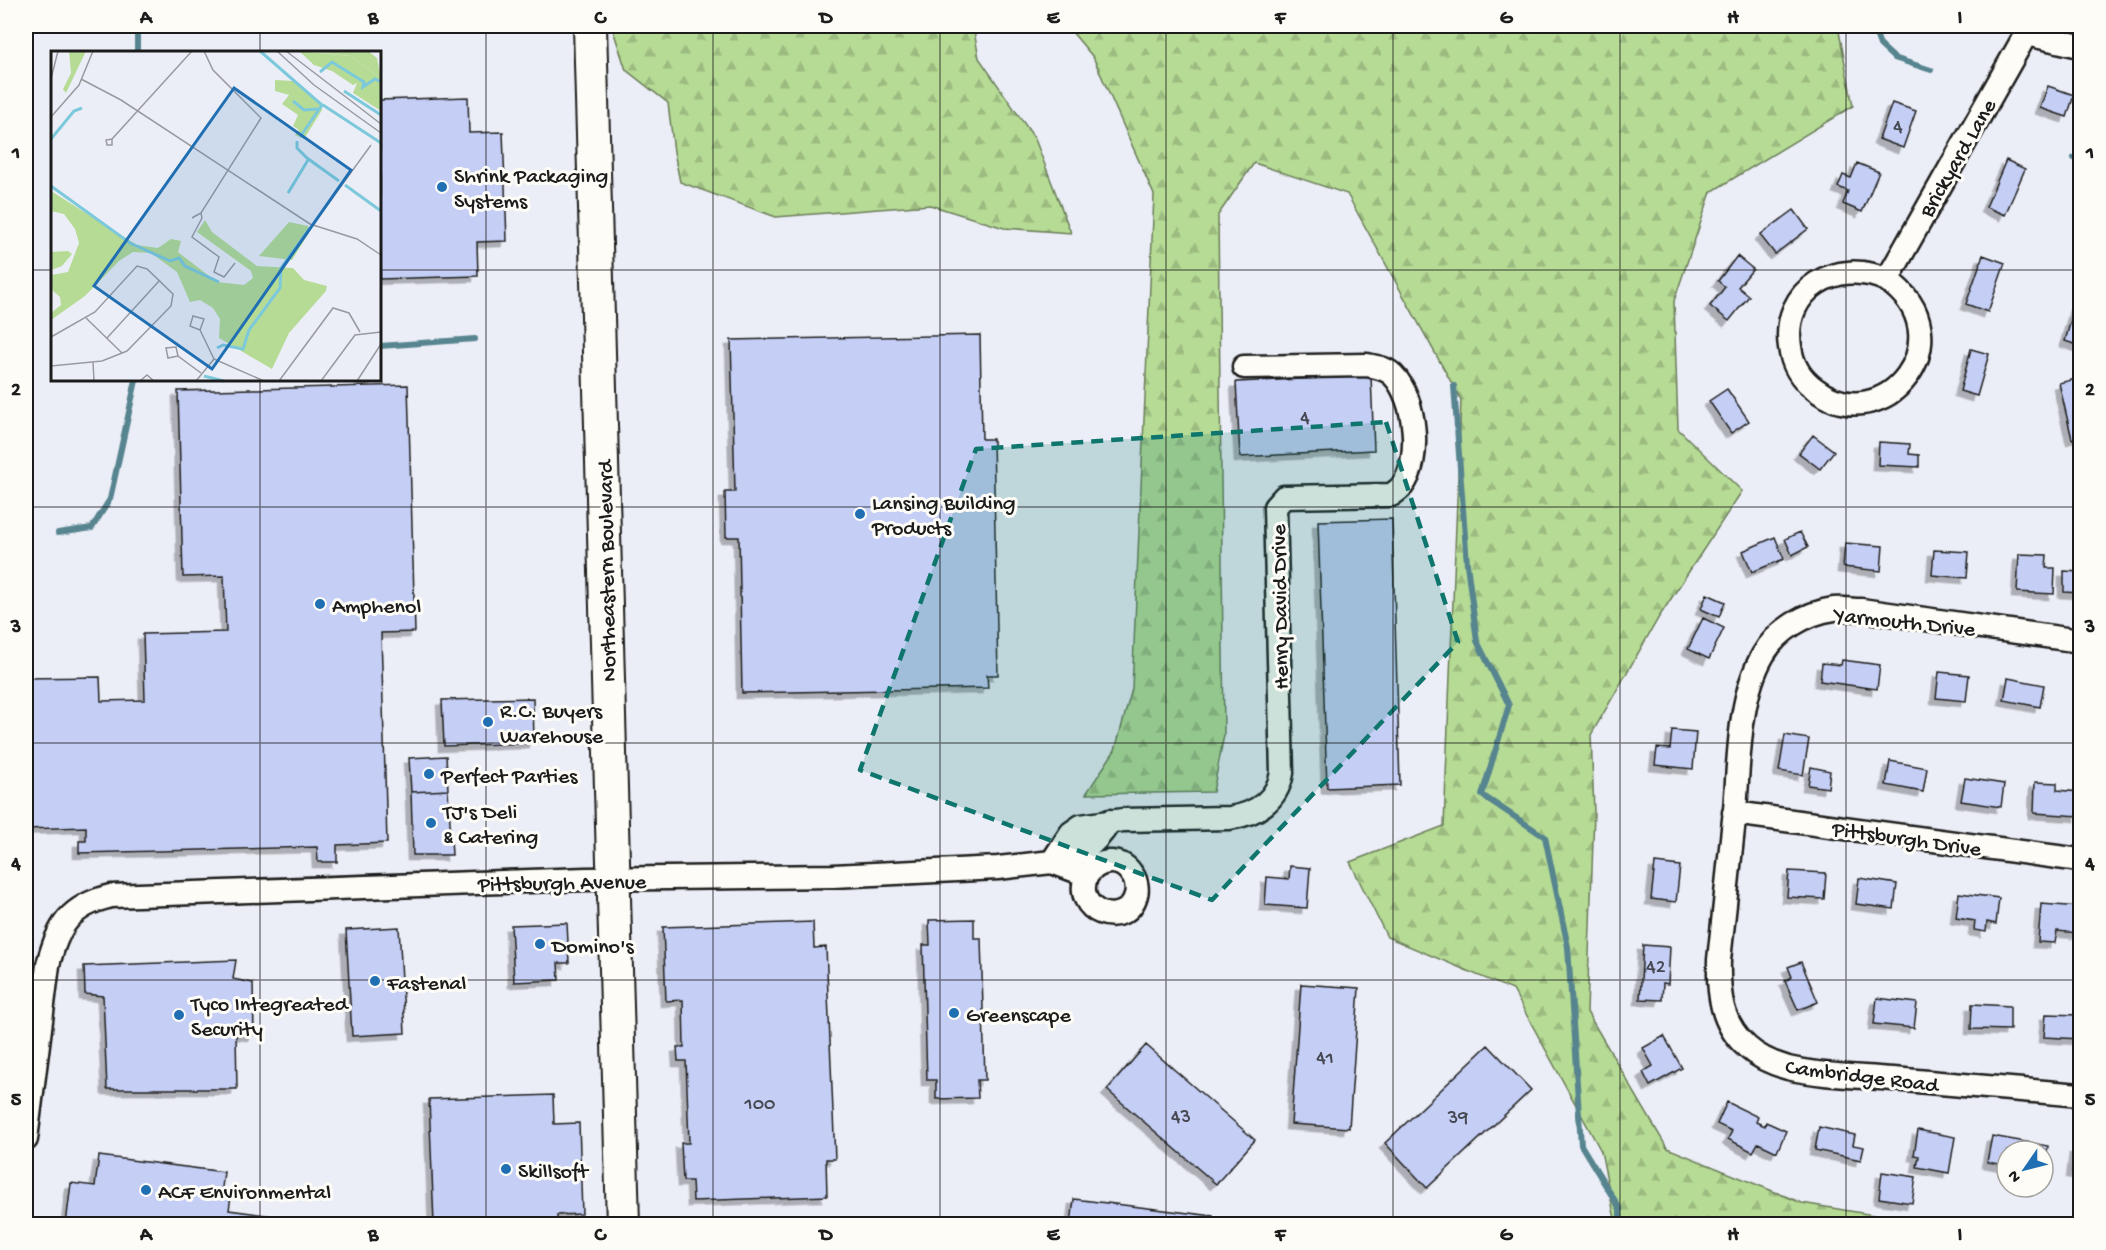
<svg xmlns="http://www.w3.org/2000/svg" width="2106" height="1250" viewBox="0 0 2106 1250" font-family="'Gochi Hand',sans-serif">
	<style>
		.forest { fill: url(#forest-firs); stroke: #697c58; stroke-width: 1.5 }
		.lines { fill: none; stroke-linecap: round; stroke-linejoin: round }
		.stream { stroke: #56848f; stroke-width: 6 }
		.building { fill: #c5cff6; stroke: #1c1c1c; stroke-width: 1.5; filter: url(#shadow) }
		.street-casing { stroke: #1c1c1c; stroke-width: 27 }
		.secondary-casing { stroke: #1c1c1c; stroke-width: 36 }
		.street { stroke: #fdfcf7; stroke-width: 22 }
		.secondary { stroke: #fdfcf7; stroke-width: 32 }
		.marked { fill: #0f766e; fill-opacity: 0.2; stroke: #0f766e; stroke-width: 4.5; stroke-dasharray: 12 8; stroke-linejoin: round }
		.grid { fill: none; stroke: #1c1c1c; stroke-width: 1.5; stroke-opacity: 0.55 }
		.poi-dot { fill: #1f6fb2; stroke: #fdfcf7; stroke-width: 2 }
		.labels { text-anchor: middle; stroke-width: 6; stroke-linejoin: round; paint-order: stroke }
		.number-label { font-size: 20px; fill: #464952 }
		.street-label { font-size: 22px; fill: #1c1c1c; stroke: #fdfcf7 }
		.poi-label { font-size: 22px; fill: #1c1c1c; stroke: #fdfcf7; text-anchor: start }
		.inset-river { fill: none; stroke: #7cc9db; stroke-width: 3 }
		.inset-road { fill: none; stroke: #999a9f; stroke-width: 1.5 }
		.view { fill: #1f6fb2; fill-opacity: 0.15; stroke: #1f6fb2; stroke-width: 3 }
		.inset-edge { fill: none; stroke: #1c1c1c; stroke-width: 3 }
		.neatline { fill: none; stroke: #1c1c1c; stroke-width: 2 }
		.grid-label { font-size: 20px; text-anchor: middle; font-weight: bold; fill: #1c1c1c }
	</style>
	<defs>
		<pattern id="forest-firs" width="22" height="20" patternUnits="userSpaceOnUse" patternTransform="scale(1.5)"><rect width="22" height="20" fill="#b6db95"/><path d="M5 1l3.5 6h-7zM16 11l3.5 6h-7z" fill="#9cbb80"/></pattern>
		<filter id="shadow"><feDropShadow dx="-5.5" dy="5.5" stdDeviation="0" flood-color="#0004"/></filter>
	</defs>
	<rect width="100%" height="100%" fill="#eceef7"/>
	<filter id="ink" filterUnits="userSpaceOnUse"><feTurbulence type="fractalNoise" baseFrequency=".0167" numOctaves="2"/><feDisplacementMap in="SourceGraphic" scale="12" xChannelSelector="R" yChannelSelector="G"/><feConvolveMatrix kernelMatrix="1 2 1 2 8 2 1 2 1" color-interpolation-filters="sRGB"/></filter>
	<g filter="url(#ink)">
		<path class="forest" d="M618,26H973L979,58L1035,139L1071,233L1004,228L930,205L776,217L680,182L674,152L668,103L626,70L613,30Z
			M1067,26H1838L1853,106L1711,192L1674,301L1678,429L1742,491L1659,617L1591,735L1594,812L1587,1012L1667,1148L1802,1203L1927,1224H1616L1601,1151L1513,990L1387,937L1350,862L1444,826L1461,400L1347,194L1254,163L1218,215L1224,735L1213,792L1086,794L1115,750L1132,689L1154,195L1093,57Z"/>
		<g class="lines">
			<path class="stream" d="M1873,26L1880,45L1894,58L1931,70
				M137,35V52
				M2074,158L2080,156
				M380,346L475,339
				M1454,386L1467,564L1477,641L1509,705L1482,795L1545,837L1568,947L1581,1145L1620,1209V1224
				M58,533L92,528L110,499L136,380"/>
		</g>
		<path class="building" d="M2048,86L2074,95L2067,117L2040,108Z
			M468,97L469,133L503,132L507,241L477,242L478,276L380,279V100Z
			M1892,103L1916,111L1903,148L1879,139Z
			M2006,160L2025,169L2005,215L1986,207Z
			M1857,163L1879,172L1862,212L1843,204L1848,191L1838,187L1843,175L1851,178Z
			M1794,210L1808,229L1775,254L1760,235Z
			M1983,255L2005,263L1988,312L1966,304Z
			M1737,256L1753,269L1738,287L1749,296L1729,321L1710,306L1725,287L1718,281Z
			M2080,288V346L2065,341Z
			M980,335L982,439H993L998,675H987L988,688L742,693L739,537H726L725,492H735L731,340Z
			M1971,349L1989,354L1977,396L1960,391Z
			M1371,376L1374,450L1240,457L1236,382Z
			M2080,378V437L2072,439L2059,383Z
			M408,385L415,632L381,633L387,843L337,845V862H318L317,847L79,853V841H86V827L26,829V678L100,677L101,701L145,700L143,634L226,632L224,576L183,577L178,391Z
			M1727,389L1749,421L1731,433L1709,401Z
			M1813,435L1834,451L1820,469L1799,453Z
			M1879,442L1910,444L1909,454L1919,455V467L1878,465Z
			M1392,519L1400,785L1327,788L1318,521Z
			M1800,532L1808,547L1792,555L1785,539Z
			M1775,537L1784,559L1752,572L1743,551Z
			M1845,543L1883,546L1881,571L1843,567Z
			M1934,550L1969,552L1967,578L1932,575Z
			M2019,554L2047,555L2046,568H2055L2054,594L2017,592Z
			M2064,571L2080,572V593L2064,592Z
			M1707,594L1725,602L1719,617L1701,609Z
			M1703,618L1724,628L1709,659L1688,649Z
			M1842,660L1880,665L1877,689L1820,681L1822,663L1841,665Z
			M1939,672L1969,675L1966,701L1936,698Z
			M2008,678L2044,685L2040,707L2004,700Z
			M533,698L534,743L444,746L442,700Z
			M1672,730L1696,732L1693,769L1655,765L1657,748L1670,749Z
			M1785,735L1809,739L1803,775L1779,771Z
			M446,756L448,790L411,792L409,758Z
			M1890,761L1927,768L1923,792L1886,785Z
			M1811,767L1830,771L1828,788L1808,785Z
			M1965,778L2004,784L2001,807L1961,801Z
			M2035,782L2057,783V790L2080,792V816L2034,813Z
			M448,790L452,855H413L411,792Z
			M1655,863L1680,866L1676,902L1651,899Z
			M1290,866L1310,868L1307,908L1265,905L1267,877L1289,879Z
			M1789,871L1826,873L1824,899L1787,897Z
			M1859,878L1897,884L1894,909L1856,904Z
			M1959,893L1999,898L1996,924L1987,922L1986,932L1974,930L1975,921L1956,918Z
			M2041,904L2080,907L2079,933L2057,931L2055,943L2038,942Z
			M974,919V938H981L985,1080H977L978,1098L936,1099V1080H927L923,945H930L929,920Z
			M813,922L814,948L826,947L835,1159H826L827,1196L693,1201L692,1181H683L681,1143H689L686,1061H678L677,1047H684L683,1000L666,1001L663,927Z
			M567,923L569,963H558L559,980L514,982L511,925Z
			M399,927L405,1033L352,1036L346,930Z
			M1643,945L1670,947L1668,984L1663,983L1662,1000L1640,999Z
			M236,960L233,979L253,983L254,1035L236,1034L237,1089H107L103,996L85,994L84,966Z
			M1801,962L1818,1002L1798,1010L1785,981L1792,977L1788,967Z
			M1301,984L1359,988L1349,1128L1291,1124Z
			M1877,998L1917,1003L1914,1028L1874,1024Z
			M1972,1004L2010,1006V1030L1971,1029Z
			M2046,1014L2080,1015V1039L2044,1037Z
			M1664,1036L1682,1068L1650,1086L1643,1072L1653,1066L1643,1048Z
			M1146,1045L1255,1140L1216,1184L1107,1090Z
			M1488,1045L1531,1090L1427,1188L1385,1143Z
			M553,1095L554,1124L579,1123L582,1214L557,1215V1224H434L429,1099Z
			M1727,1102L1758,1117L1756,1122L1765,1126L1766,1122L1786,1131L1777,1152L1758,1143L1753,1152L1728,1139L1732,1131L1717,1124Z
			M1819,1127L1855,1135L1853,1145L1864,1147L1861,1160L1815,1150Z
			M1918,1130L1955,1137L1949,1173L1917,1167L1919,1156L1914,1155Z
			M1992,1136L2048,1146L2043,1175V1151H2007V1170L2004,1169L2005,1165L1987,1162Z
			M2075,1148L2080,1149V1173L2072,1172Z
			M99,1156L224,1172L221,1195L231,1196L229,1210L295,1219V1224H66L71,1183L95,1186Z
			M1882,1172L1916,1177L1912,1203L1879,1198Z
			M1074,1199L1213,1216L1212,1224H1071Z
			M1569,1220V1224H1431V1222Z"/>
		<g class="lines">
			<g class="street-casing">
				<path id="street" d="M2026,34L2080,46
					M1887,280C1968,337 1884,442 1815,389C1801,379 1792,364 1790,347C1781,289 1838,257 1887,280L2026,34
					M2080,641L1861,610C1852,610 1842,608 1834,609C1806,613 1777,630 1763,655C1738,698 1739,762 1735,810C1730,860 1724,910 1719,960C1718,993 1721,1024 1747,1047C1758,1057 1774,1064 1788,1068C1821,1076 1859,1076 1893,1079C1955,1084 2018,1090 2080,1095
					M1734,813L2080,860
					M1052,862L1071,833L1081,826L1123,820L1230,818C1256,814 1277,801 1282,773L1275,507L1284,497L1391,495C1394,493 1399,490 1402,486C1422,461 1416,398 1393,375C1386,368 1377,367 1367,365L1244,367
					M1052,862C1082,853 1093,848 1110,821
					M26,1139L48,965C58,925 70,906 111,896L586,879L833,876L998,868L1052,862L1087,875C1070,912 1126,932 1136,895C1138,888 1136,879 1131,873C1120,856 1098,860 1087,875"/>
			</g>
			<g class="secondary-casing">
				<path id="secondary" d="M590,26L623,1224"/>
			</g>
			<use href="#street" class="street"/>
			<use href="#secondary" class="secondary"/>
		</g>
	</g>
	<path class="marked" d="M1386,422L1458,642L1212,900L860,770L976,449Z"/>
	<path class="grid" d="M260,26V52M486,26V1224M713,26V1224M940,26V1224M1166,26V1224M1393,26V1224M1620,26V1224M1846,26V1224M26,270H52M380,270H2080M260,380V1224M26,507H2080M26,743H2080M26,980H2080"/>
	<g class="poi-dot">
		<circle cx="442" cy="187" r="6"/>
		<circle cx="860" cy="514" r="6"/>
		<circle cx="320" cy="604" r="6"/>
		<circle cx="488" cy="722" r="6"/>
		<circle cx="429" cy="774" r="6"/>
		<circle cx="431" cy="823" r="6"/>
		<circle cx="540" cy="944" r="6"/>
		<circle cx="375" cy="981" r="6"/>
		<circle cx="954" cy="1013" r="6"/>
		<circle cx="179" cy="1015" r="6"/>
		<circle cx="506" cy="1169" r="6"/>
		<circle cx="146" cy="1190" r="6"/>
	</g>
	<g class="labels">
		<g class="number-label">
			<text x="1898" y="132">4</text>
			<text x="1305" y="423">4</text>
			<text x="1656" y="972">42</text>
			<text x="1325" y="1063">41</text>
			<text x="760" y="1109">100</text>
			<text x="1181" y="1122">43</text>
			<text x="1458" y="1123">39</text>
		</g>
		<g class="street-label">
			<text transform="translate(1956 157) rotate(-60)" y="8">Brickyard Lane</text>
			<text transform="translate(605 571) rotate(-91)" y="8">Northeastern Boulevard</text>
			<text transform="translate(1278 607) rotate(-91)" y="8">Henry David Drive</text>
			<text transform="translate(1905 620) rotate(6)" y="8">Yarmouth Drive</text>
			<text transform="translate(1907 837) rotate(8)" y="8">Pittsburgh Drive</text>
			<text transform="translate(562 881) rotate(-1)" y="8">Pittsburgh Avenue</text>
			<text transform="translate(1862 1074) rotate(7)" y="8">Cambridge Road</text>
		</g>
		<g class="poi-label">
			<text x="454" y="182">Shrink Packaging<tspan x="454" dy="25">Systems</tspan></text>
			<text x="872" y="509">Lansing Building<tspan x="872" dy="25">Products</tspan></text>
			<text x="332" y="612">Amphenol</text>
			<text x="500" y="717">R.C. Buyers<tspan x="500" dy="25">Warehouse</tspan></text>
			<text x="441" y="782">Perfect Parties</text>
			<text x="443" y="818">TJ's Deli<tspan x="443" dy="25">&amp; Catering</tspan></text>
			<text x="552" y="952">Domino's</text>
			<text x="387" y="989">Fastenal</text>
			<text x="191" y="1010">Tyco Integreated<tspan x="191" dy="25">Security</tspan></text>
			<text x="966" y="1021">Greenscape</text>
			<text x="518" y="1177">Skillsoft</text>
			<text x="158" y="1198">ACF Environmental</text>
		</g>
	</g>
	<g transform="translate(51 51)">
		<rect width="330" height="330" fill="#eceef7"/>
		<path d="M18,0H35L15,42L12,38L20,22ZM253,0H317L326,7L330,27L300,5ZM306,32L330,35V60L302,42ZM0,140L86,194L107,197L120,188L130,190L127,201L166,231L193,234L202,227L200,220L146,181L154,169L161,181L206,215L242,217L253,229L276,235L275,240L238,282L221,318L168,287L169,268L162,257L149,249L139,251L126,221L100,202L82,201L68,210L34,245L0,269V262L10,254L9,246L0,238V224L17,221L28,192L24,178L13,163L0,160ZM238,171L257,175L258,182L241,209L208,205Z" fill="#b6db95"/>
		<path d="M248,0L300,5L330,27V35L311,39L306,32L302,34L281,20L263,14ZM224,29L242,30L271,52V59L253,88L244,84L248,79L242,75L247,64L231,53L238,44L224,40ZM0,201L17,200L21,203L11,215L0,219Z" fill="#b6db95"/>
		<path class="inset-river" d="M209,0L271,54L249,86M269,21L281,11L313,31L312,36L324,28L330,31M293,40L330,64M242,50L253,59L267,58M272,54L330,92M0,88L23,60L31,57M246,90V97L256,107L288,130M294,134L330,160M0,135L79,192L119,210L128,207L134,215L168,231M237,142L257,109M166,297L172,294L192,298L198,279L229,237L230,217L259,177M153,325L173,330"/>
		<path class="inset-road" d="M226,0L263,34L330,82M235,0L330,73M0,28L7,0M30,28L70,49L259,173L306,188L330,204M0,66L28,34L42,0M61,88V94H56L55,89L61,88L141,0M150,162L151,167L141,186L168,206L163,221L173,226L184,212M146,164L141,167L150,162L210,67L162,19L153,0M261,175L320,94M35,267L71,302M149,279L139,275L142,265L153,268L149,279L163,308M0,286L44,261L86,215L96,218L122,243L120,255L76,300L51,310L0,315M56,287L109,229M127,305L117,307L115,297L125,296L127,305L150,322M163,308L213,330M42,311L43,330M89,330L96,324L103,330M145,330L163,308M228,330L282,257L298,262L309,281M270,330L304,284L330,281M306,330L330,293"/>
		<path class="view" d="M183,37L300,119L161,318L43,235Z"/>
		<rect width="330" height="330" class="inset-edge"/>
	</g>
	<rect width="2106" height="1250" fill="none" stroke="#fdfcf7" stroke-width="66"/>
	<g transform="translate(2025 1169) rotate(235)"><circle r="28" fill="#fdfcf7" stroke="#a3a29f" stroke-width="1.5"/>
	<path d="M0-4.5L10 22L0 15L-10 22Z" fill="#1f6fb2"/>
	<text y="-9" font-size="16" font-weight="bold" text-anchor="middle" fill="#1c1c1c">N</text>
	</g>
	<rect x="33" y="33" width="2040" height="1184" class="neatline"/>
	<g class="grid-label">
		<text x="146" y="23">A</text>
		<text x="373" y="23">B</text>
		<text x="600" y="23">C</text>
		<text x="826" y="23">D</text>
		<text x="1053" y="23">E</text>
		<text x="1280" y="23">F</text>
		<text x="1506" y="23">G</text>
		<text x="1733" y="23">H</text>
		<text x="1960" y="23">I</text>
		<text x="16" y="158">1</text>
		<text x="2090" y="158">1</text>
		<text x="16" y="395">2</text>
		<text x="2090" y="395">2</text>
		<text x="16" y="632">3</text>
		<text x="2090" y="632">3</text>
		<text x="16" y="869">4</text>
		<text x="2090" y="869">4</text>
		<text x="16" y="1105">5</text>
		<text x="2090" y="1105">5</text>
		<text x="146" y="1240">A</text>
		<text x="373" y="1240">B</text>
		<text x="600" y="1240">C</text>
		<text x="826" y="1240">D</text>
		<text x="1053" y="1240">E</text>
		<text x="1280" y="1240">F</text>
		<text x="1506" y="1240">G</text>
		<text x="1733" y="1240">H</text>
		<text x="1960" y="1240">I</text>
	</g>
</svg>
